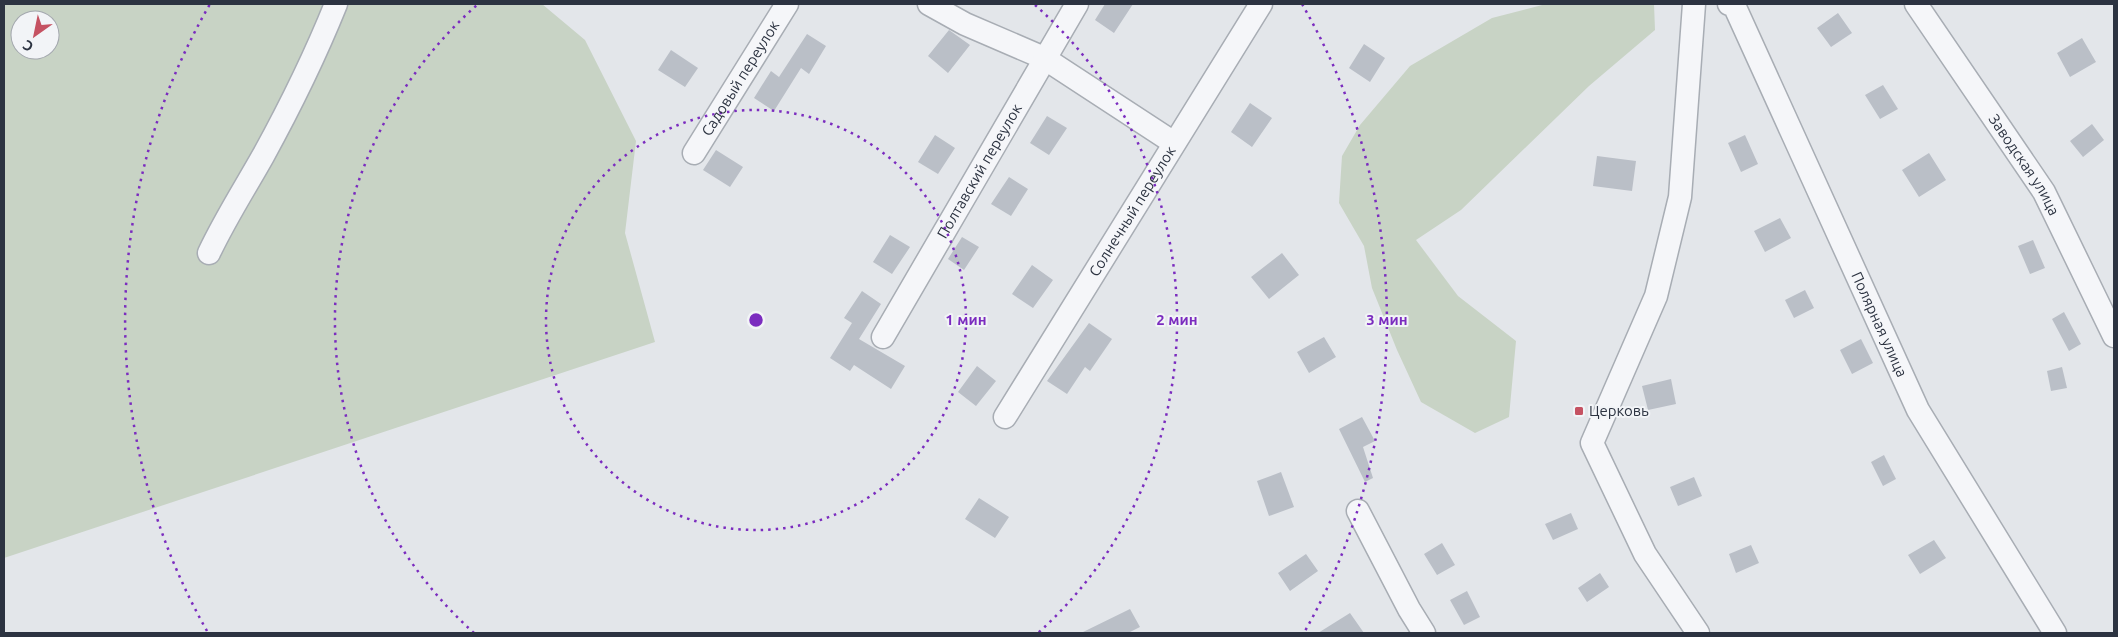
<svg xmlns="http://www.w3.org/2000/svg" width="2118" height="637" viewBox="0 0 2118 637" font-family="Ubuntu,sans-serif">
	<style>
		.green { fill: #c8d3c5; fill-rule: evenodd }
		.building { fill: #babfc7 }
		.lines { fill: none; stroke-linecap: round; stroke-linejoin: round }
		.minor-casing { stroke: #a8adb4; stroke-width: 25 }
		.minor { stroke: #f5f6f9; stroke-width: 22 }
		.ring { fill: none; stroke: #7b2cbf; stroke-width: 2.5; stroke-dasharray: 2.5 5 }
		.poi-dot { fill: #c55262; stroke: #f2f4f7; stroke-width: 2 }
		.labels { text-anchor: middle; stroke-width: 4; stroke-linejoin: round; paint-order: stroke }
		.street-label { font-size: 15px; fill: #2c3341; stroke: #f2f4f7 }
		.poi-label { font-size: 15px; fill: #2c3341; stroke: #f2f4f7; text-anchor: start }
		.centre { fill: #7b2cbf; stroke: #f2f4f7; stroke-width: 2.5 }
		.ring-label { font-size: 15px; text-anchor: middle; font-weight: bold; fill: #7b2cbf; stroke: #f2f4f7; stroke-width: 4; stroke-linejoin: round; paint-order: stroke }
	</style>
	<rect width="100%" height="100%" fill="#e3e6ea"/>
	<path class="green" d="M4,4H542L585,40L636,141L625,233L655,342L4,558ZM20,20H50V50H20Z
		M1546,4H1654L1655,30L1589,86L1461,210L1416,240L1458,296L1516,341L1509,417L1475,433L1421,402L1397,350L1372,288L1364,246L1339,203L1342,156L1360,125L1410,66L1492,18Z"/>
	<path class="building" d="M1105,4H1133L1114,33L1095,20Z
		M1838,13L1852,33L1831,47L1817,28Z
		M949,30L970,45L948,73L928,56Z
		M807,34L826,46L809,74L801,68L774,111L754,98L771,71L779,77Z
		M2082,38L2096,62L2070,77L2057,53Z
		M1364,44L1385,58L1370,82L1349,68Z
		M671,50L698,68L685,87L658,70Z
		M1883,85L1898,109L1880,119L1865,95Z
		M1250,103L1272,118L1252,147L1231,132Z
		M1047,116L1067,128L1049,155L1030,143Z
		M2092,124L2104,140L2083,157L2070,141Z
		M935,135L955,148L938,174L918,162Z
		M1745,135L1758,164L1741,172L1728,143Z
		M716,150L743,167L730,187L703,170Z
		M1929,153L1946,180L1919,197L1902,170Z
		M1597,156L1636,161L1632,191L1593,186Z
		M1009,177L1028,189L1011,216L991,204Z
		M1780,218L1791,238L1765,252L1754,231Z
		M890,235L910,247L892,274L873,262Z
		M962,237L979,247L964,270L948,259Z
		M2033,240L2045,268L2030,274L2018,246Z
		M1282,253L1299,275L1269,299L1251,277Z
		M1032,265L1053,280L1033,308L1012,294Z
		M1805,290L1814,308L1794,318L1785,300Z
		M862,291L881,304L859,339L905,366L891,389L854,365L850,371L830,358L852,323L844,318Z
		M2064,312L2081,344L2069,351L2052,319Z
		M1089,323L1112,339L1090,371L1085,367L1067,394L1047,381Z
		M1324,337L1336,357L1309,373L1297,352Z
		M1861,339L1873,363L1852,374L1840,350Z
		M977,366L996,381L976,406L958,392Z
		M2062,367L2067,388L2051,391L2047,371Z
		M1671,379L1676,404L1648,410L1642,386Z
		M1362,417L1375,441L1363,447L1373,478L1365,482L1339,429Z
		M1884,455L1896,479L1883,486L1871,462Z
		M1281,472L1294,507L1269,516L1257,481Z
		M1694,477L1702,496L1678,506L1670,487Z
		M979,498L1009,517L995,538L965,519Z
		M1571,513L1578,529L1553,540L1545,524Z
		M1934,540L1946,558L1920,574L1908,555Z
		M1442,543L1455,565L1437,575L1424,554Z
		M1751,545L1759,563L1736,573L1729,554Z
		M1306,554L1318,571L1290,591L1278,573Z
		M1600,573L1609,587L1587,602L1578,588Z
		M1467,591L1480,617L1464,625L1450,600Z
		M1130,609L1140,627L1128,633H1081Z
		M1350,613L1364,633H1318Z"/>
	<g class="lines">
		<g class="minor-casing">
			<g id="minor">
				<path d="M929,4L965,24L1044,58L1174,143"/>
				<path d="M1694,4L1680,197L1656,296L1592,443L1645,554L1698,633"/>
				<path id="s1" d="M1729,4L1734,5L1918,410L2055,633"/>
				<path id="s2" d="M1916,4L2044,192L2114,336"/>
				<path id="s3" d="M694,153L787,4"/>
				<path d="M209,253C225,219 245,188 263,156C290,107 315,56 336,4"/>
				<path id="s4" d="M883,337L1077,4"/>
				<path id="s5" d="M1005,417L1261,4"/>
				<path d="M1358,511L1409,609L1424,633"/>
			</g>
		</g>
		<use href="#minor" class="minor"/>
	</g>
	<g class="ring">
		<circle cx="756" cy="320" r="210"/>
		<path d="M474 633A421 421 0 0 1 477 5M1035 5A421 421 0 0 1 1038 633"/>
		<path d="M207 631A631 631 0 0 1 210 4M1302 4A631 631 0 0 1 1305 631"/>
	</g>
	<rect class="poi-dot" x="1574" y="406" width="10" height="10" rx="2.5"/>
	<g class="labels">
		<g class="street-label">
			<text dy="5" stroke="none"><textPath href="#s3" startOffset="88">Садовый переулок</textPath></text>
			<text dy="5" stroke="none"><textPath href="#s2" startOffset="194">Заводская улица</textPath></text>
			<text dy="5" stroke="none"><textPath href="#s4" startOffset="192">Полтавский переулок</textPath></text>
			<text dy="5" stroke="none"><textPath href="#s5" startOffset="242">Солнечный переулок</textPath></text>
			<text dy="5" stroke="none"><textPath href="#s1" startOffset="356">Полярная улица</textPath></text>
		</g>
		<g class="poi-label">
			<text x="1589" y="416">Церковь</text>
		</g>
	</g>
	<circle cx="756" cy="320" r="8" class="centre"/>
	<g class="ring-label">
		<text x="966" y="325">1 мин</text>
		<text x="1177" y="325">2 мин</text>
		<text x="1387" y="325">3 мин</text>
	</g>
	<rect width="2118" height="637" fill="none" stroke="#2c3341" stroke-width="10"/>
	<g transform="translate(35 35) rotate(213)"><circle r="24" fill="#f2f4f7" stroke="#a3a7ae"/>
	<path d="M0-4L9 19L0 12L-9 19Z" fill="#c55262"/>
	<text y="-8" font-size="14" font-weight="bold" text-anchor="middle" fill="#2c3341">С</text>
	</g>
</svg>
